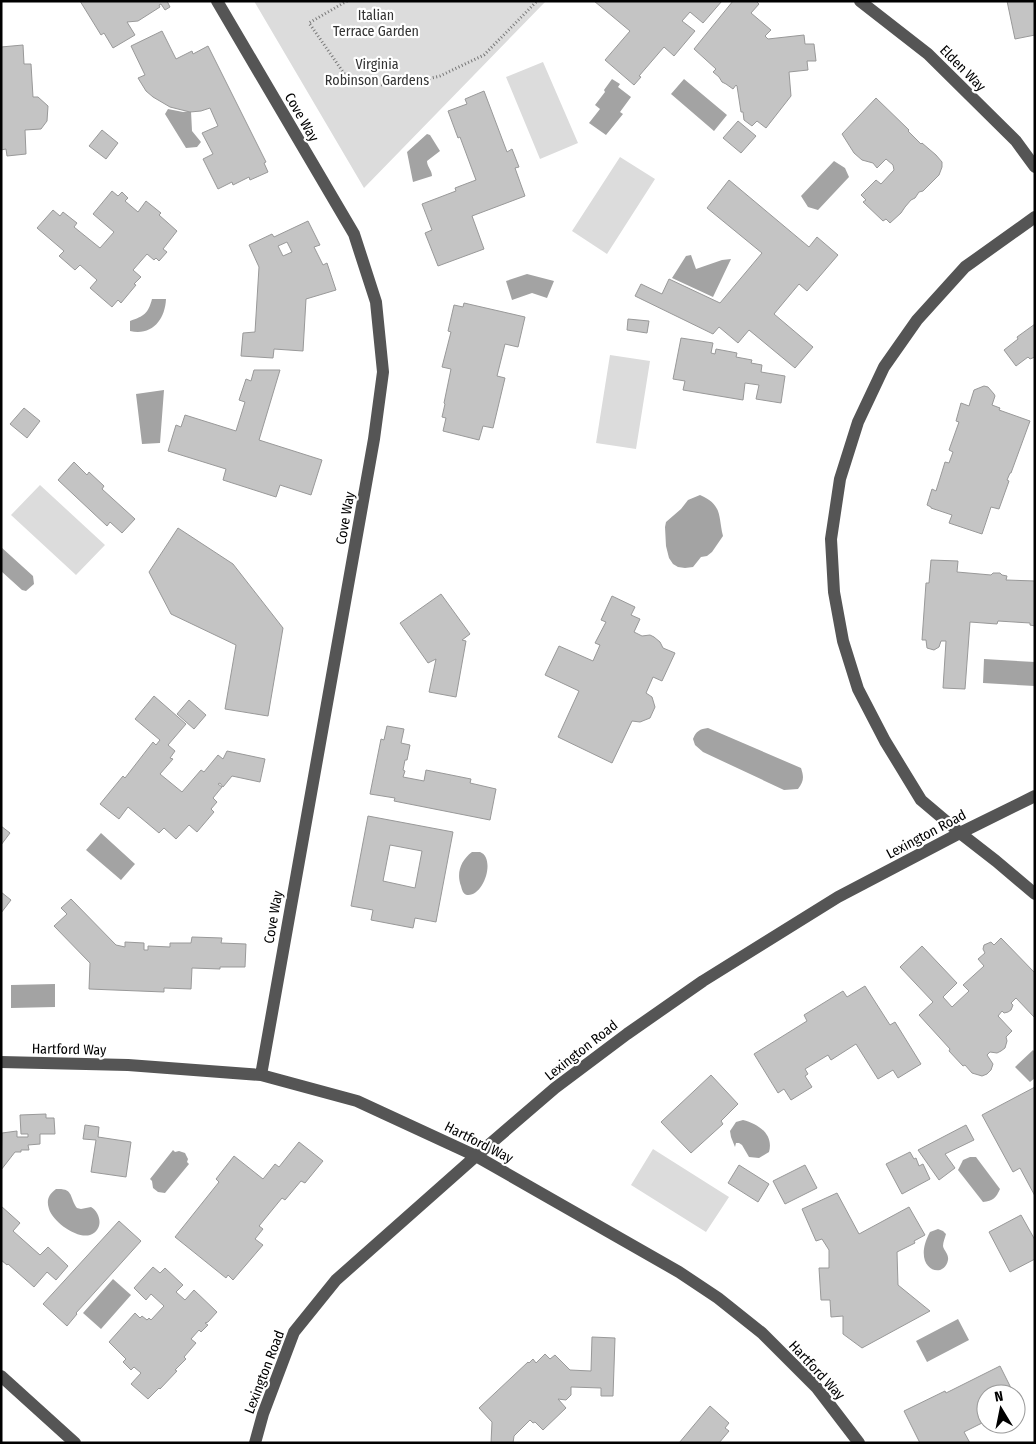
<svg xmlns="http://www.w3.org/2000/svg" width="1036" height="1444" viewBox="0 0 1036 1444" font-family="'Fira Sans Condensed',sans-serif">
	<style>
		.green { fill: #dcdcdc }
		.water { fill: #a3a3a3 }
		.building { fill: #c4c4c4; stroke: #999; fill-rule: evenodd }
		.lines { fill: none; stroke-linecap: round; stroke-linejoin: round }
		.path { stroke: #777; stroke-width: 3; stroke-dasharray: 1 2.5; stroke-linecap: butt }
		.minor { stroke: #555; stroke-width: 12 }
		.labels { text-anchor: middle; stroke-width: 4.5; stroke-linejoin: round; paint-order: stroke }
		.park-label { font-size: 14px; fill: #333; stroke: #fff }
		.street-label { font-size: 14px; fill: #000; stroke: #fff }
	</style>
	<rect width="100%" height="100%" fill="#fff"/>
	<path class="green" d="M254,1H546L364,188Z
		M543,62L578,143L540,159L506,77Z
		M620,157L655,179L607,254L572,231Z
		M610,355L650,361L636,449L596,443Z
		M40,485L105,545L76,575L11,515Z
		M653,1149L729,1197L706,1232L631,1185Z"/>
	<path class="water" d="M612,79L620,84L618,87L631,97L620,112L623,114L606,135L589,123L600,109L595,105L605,92L604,90Z
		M684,79L727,115L714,131L671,94Z
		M168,109L183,112L191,111L192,131L201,142L197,147L186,148L165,114Z
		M427,134L430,135L440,151L427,161C427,167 432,170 432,176L413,182L407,152Z
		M834,161L845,168L849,177L818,210L808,207L801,196Z
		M691,255L696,269L722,260L731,259L713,297L672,278L686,256Z
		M527,274L554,281L547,298L532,293L512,300L506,281Z
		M152,299H166C165,320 152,336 130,331V321C144,316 148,314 152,299Z
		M164,390L160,443L142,444L136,394Z
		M700,495C723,505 718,516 723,536L712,552L707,556L701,557L693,567L685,568L678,567L673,564L669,558L666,546L665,527L666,522L681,509L688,500Z
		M1,547L33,576L34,584L26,591L22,590L1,571Z
		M984,659L1035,662V686L983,683Z
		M708,728L801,768C804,777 804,781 798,789L784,790L703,752L695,745L693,739C696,731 700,729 708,728Z
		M101,833L135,864L121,880L86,850Z
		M472,852C473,852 480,852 480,852C496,858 484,897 467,895C463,894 462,890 461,886C456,873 461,860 472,852Z
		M55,984V1007L11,1008V985Z
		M1033,1050L1035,1052V1078L1030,1082L1015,1067Z
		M743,1120C758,1124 774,1134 769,1152L759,1158L749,1157L742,1145L739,1143H736L735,1147L731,1137L730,1131L736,1122Z
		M173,1150L175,1152L179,1151L185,1153L188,1159L187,1162L189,1164L165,1193L158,1192L153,1188L152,1181L150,1179Z
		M970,1157H976L1000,1189C996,1198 993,1201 983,1202L958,1170L963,1160Z
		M56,1189C74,1188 69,1197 77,1208L81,1209L91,1207C101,1213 104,1230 90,1235C77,1239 53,1222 49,1209C46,1200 49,1194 56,1189Z
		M938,1229L943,1231L946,1234C945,1238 943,1242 943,1246C944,1251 949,1254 948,1260C944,1281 910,1269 930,1232Z
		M113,1279L131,1295L101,1329L83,1313Z
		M958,1319L969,1340L927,1362L916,1341Z"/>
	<path class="building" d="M80,1H167L170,7L165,10L161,4L159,5L160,7L138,21L127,22L135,35L113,48L104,33L101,35Z
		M594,1H722L703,23L690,12L682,21L695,31L674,56L664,47L639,76L641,77L634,85L605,60L630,31Z
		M733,1H756L759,4L751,13L771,30L765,36L768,39L804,35L805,44H814L816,61H807L808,70L789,72L791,96L766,128L757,121L752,126L744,120L743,112H741L737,86L736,85L733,89L726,84L722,82L719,77L713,72L716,69L694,49Z
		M1007,1H1035V35L1015,39Z
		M162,31L176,59L192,51L193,54L208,46L266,162L264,163L268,172L250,180L249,177L233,185L232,182L218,189L203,159L213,154L202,133L218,126L210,108L201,111L190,112L170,107L153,97L146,91L138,78L145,75L131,46Z
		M23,45L24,64H31L33,97H38L48,106L47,121L41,129L25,130L26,154L7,156L6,149L1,150V47Z
		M484,91L507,152L512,149L519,167L515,168L525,196L472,216L484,249L438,266L425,233L432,230L422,204L456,191L455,188L476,180L460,137L458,138L448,111L467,104L465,99Z
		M876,98L909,130L908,131L921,144L922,143L936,155L942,162V167L939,175L923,191L919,192L915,198L911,200L905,207L901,213L890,223L886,219L883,221L863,202L866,200L861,195L876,180L881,184L894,170L893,165L886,159L877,168L873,163L862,160L854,153L842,134Z
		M738,121L756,136L741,153L723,138Z
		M102,130L118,143L106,159L89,146Z
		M729,180L809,247L817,237L838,255L807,291L799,284L774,314L813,347L795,368L749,330L738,343L719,327L713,334L635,296L641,284L662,294L669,279L720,303L762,253L707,208Z
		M112,191L118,196L122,192L128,198L125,201L138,212L146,201L161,213L159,215L177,231L163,249L167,252L159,261L156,258L154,260L147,254L133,270L141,277L134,284L136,285L121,303L118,300L112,307L90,288L97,280L80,265L75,270L59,256L64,251L37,228L53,210L60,216L63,212L77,223L74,227L100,248L114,232L93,214Z
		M308,221L320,245L314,247L323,265L327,263L336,290L306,299L303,351L274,349L273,358L241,356L243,333L255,332L259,267L249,245L272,234L274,237ZM287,242L292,252L283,256L278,246Z
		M464,303L525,317L518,347L505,344L497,376L505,378L493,428L483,426L479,440L443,431L446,418L442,417L445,404L444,403L451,369L442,367L451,332L448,331L454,305L463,307Z
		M628,319L649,321L647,333L627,330Z
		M1035,324V357L1030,359L1028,357L1016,366L1004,350L1018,339L1017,337Z
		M681,338L713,343L711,353L715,354L716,349L732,352L737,353L736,357L752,360L751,363L762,365L761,372L785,376L781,403L756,399L759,385L745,383L743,400L683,390L685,381L673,379Z
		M254,370H280L259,440L322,460L311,495L280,485L276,497L223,480L226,469L168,451L176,425L181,427L185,415L236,431L245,402L239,400L246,379L251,381Z
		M984,386L988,387L994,394L995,396L992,405L1000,408L999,410L1030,421L1011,473H1010L1007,480L1009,481L999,509L991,507L982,534L949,523L952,515L931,508V507L927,505L932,489L936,491L945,462L949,463L953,452L949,450L959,422L956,421L961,403L969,406L974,390Z
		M24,408L40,421L27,438L10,424Z
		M74,462L87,475L89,472L104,486L102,489L135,519L122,533L110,522L107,526L58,480Z
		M178,528L233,564L283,628L268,716L225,709L236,645L171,614L149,572Z
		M931,560L958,561L957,572L991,575L993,573H1000L1002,575L1007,576L1006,580L1035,581V626L1030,625V623L998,621L997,624L970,622L965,689L943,688L946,641H941L939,647L934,650L927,648L926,640H922L926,583H929Z
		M441,594L470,634L462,640L466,641L456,697L429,692L436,659L428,663L400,623Z
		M612,596L635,607L631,615L640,619L634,632L642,636L650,635L654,637L660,642L663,648L675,653L662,681L653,677L646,693L652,697L655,707L650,718L640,722L632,721L612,763L558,737L579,691L545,675L559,646L593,661L600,645L595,643L606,622L601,620Z
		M154,696L186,724L168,745L175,751L170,758L173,759L160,774L182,792L201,770L204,772L218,755L223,759L227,751L265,759L260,782L232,776L223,787L220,783L218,784L222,787L213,798L217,802L211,809L214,812L197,832L189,825L176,839L164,828L159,833L128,807L119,819L100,804L123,776L125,778L153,742L156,745L160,740L135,719Z
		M189,700L206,715L194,729L177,714Z
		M387,726L404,729L401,743L410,745L407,760H405L403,770L405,771L403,777L424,781L426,770L471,779L470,783L496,789L490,820L394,801L395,798L370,794L381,739L384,740Z
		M368,816L453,832L436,922L415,918L413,928L371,920L373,910L351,906ZM390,845L422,851L415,888L383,881Z
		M1,826L10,833L1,845Z
		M1,892L11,900L1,913Z
		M71,899L116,945L125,947V942L144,943V950H148V946L170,947V943H191L192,937L222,938L221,943L246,944L245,967H220V969L192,968L191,989L164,988V992L89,989L90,963L54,926L67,914L61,908Z
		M1001,938L1035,973V1018L1016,998L1011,1003L1013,1005L1011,1010L1008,1012L1004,1013L1002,1011L998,1016L1012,1031L1006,1037L1007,1041L1005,1048L1001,1051L997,1053L990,1052L987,1055L993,1064L991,1070L987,1074L982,1076L972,1073L965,1065L963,1066L949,1051L950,1049L919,1015L933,1002L900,967L922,946L957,983L943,997L952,1007L969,991L963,985L984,966L978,959L985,953L983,949L984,945L991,942L994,945Z
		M865,986L890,1025L895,1022L921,1064L898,1078L893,1070L878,1079L856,1044L831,1060L828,1055L805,1069L808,1074L805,1076L812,1087L791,1100L784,1089L778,1093L754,1054L807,1021L804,1015L843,991L847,997Z
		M711,1075L738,1104L721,1121L723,1124L691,1153L661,1122Z
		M1035,1087V1196L1020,1168L1013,1172L982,1115Z
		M46,1114V1118H54L55,1134H40V1144L28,1145L29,1150H21V1152H15L1,1170L2,1133L17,1131V1137H28V1134H21L20,1115Z
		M85,1125L99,1127L98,1137L131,1142L126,1177L91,1172L96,1140L83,1139Z
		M966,1125L974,1140L945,1154L955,1168L939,1180L918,1150Z
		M299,1142L323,1161L305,1183L301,1181L285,1200L282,1198L259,1226L263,1229L255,1239L263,1245L233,1280L228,1275L226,1278L175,1237L219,1182L216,1179L234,1156L263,1179L275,1164L279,1167Z
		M910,1152L914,1159L916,1158L919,1166L923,1164L930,1179L902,1194L886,1164Z
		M739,1165L769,1184L758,1202L728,1183Z
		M805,1165L817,1188L785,1204L773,1181Z
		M837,1193L859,1234L909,1207L925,1235L914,1241L915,1243L897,1252L898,1285L930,1311L862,1348L843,1334V1316L831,1317L830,1300H821L819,1268H829V1250L822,1239L816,1241L802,1209Z
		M1,1206L20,1223L13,1231L40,1255L48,1247L68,1266L56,1280L47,1272L34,1287L8,1264L7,1265L1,1260Z
		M1021,1215L1035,1240V1259L1010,1272L989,1232Z
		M119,1221L141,1241L76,1313L77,1314L67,1326L43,1304Z
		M153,1267L160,1273L165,1268L183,1285L176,1292L185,1300L194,1290L217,1312L208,1322L205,1323L208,1325L201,1332L199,1330L191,1339L196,1343L184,1357L186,1359L175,1370L177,1371L160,1389L159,1388L148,1399L131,1384L141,1373L134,1367L131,1370L123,1362L126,1359L109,1342L135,1313L140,1318L142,1316L147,1320L149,1318L151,1320L164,1306L151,1294L146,1300L134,1288Z
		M592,1337L615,1338L613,1396H601V1388L571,1387V1395L566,1400L558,1399L566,1408L543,1430L535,1422L533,1423L530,1420L514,1436L513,1443H491L492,1422L479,1408L528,1362L529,1363L533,1359L536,1363L545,1354L550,1359L555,1355L570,1370L591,1371Z
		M1000,1366L1014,1394H986V1421L964,1432L970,1443H920L904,1411L945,1391L946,1393Z
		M710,1406L729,1423L725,1428L729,1431L719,1443H679Z"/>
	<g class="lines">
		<path class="path" d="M347,1L309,23L350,82L373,85L407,84L440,76L484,55L537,1"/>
		<path class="minor" d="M217,1L354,234L376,302L383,372L374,439L261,1075
			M860,1L928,54L1016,141L1035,167
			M1035,217L965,267L917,320L884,367L858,422L840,479L831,539L834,592L843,641L858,689L885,741L921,800L960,833L996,861L1035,894
			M1,1062L128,1065L261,1075L357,1101L476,1156L679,1272L718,1298L762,1333L817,1388L859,1443
			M1,1376L75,1443
			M255,1443L263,1414L294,1332L336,1280L476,1156L555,1088L627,1034L703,981L838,897L960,833L1035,796"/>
	</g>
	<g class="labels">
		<g class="park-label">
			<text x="376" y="20">Italian<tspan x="376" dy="16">Terrace Garden</tspan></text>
			<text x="377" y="69">Virginia<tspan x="377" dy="16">Robinson Gardens</tspan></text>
		</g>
		<g class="street-label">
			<text transform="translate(963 68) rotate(45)" y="5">Elden Way</text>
			<text transform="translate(302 117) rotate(60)" y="5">Cove Way</text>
			<text transform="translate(345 518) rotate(-80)" y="5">Cove Way</text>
			<text transform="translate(926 834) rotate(-28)" y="5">Lexington Road</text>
			<text transform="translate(273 917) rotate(-80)" y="5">Cove Way</text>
			<text transform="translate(69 1049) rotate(1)" y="5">Hartford Way</text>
			<text transform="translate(581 1050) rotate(-38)" y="5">Lexington Road</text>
			<text transform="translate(479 1142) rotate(27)" y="5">Hartford Way</text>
			<text transform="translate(817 1370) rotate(47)" y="5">Hartford Way</text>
			<text transform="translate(264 1372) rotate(-69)" y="5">Lexington Road</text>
		</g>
	</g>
	<rect width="1036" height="1444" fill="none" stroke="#000000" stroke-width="5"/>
	<g transform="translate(1001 1409) rotate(350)"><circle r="24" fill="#ffffff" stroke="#999999"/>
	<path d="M0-4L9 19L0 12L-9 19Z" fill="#000000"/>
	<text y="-8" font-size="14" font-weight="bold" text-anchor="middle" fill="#000000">N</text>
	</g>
</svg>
